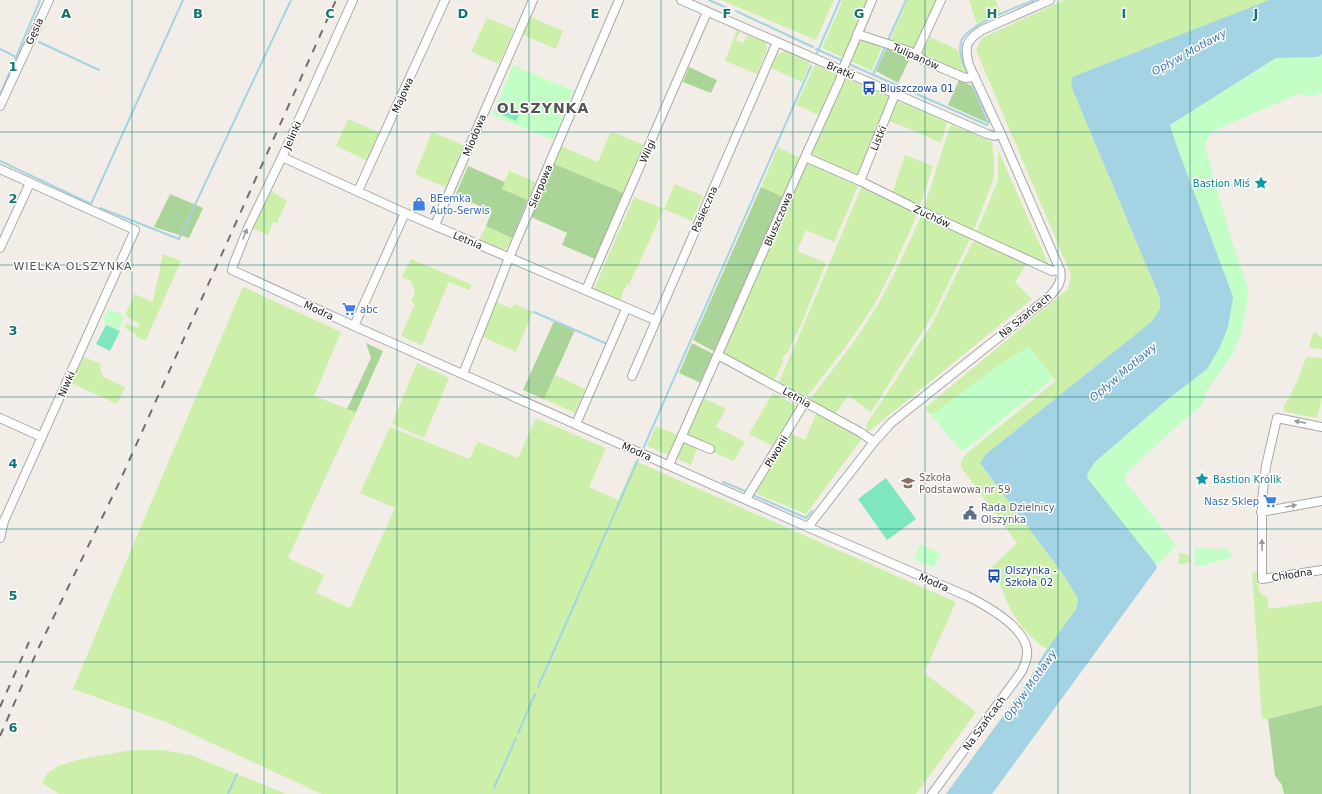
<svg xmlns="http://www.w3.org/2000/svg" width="1322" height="794" viewBox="0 0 1322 794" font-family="'DejaVu Sans',sans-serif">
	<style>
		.grass { fill: #ccefa9 }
		.forest { fill: #aad498 }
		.park { fill: #c2fec6 }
		.pitch { fill: #7fe7be }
		.water { fill: #a4d4e3 }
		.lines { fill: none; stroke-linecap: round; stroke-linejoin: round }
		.stream { stroke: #a4d4e3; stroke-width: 2 }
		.minor-casing { stroke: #a8a8a8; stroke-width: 10 }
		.minor { stroke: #fff; stroke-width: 8 }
		.rail { stroke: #6f6f6f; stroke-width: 2; stroke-dasharray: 8 8; stroke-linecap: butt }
		.oneway { fill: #9b9b9b }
		.grid { fill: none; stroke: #0f766e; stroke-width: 1; stroke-opacity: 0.55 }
		.labels { text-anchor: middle; stroke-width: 3; stroke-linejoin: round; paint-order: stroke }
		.street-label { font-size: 10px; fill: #212121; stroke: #fff }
		.transit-label { font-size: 10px; fill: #164399; stroke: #fff; text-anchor: start }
		.culture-label { font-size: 10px; fill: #0d838f; stroke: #fff; text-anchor: end }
		.shop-label { font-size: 10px; fill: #366cbe; stroke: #fff; text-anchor: start }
		.education-label { font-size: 10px; fill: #785e54; stroke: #fff; text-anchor: start }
		.service-label { font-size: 10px; fill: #4e5e75; stroke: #fff; text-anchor: start }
		.water-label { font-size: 11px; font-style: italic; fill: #417ab2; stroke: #fff }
		.neighbourhood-label { font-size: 11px; letter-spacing: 1px; fill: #545454; stroke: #fff }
		.district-label { font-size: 14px; font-weight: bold; letter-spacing: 1px; fill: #545454; stroke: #fff }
		.grid-label { font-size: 13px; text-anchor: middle; font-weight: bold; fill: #0f766e; stroke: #fff; stroke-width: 3; stroke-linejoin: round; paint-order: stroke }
	</style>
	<rect width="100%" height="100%" fill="#f2eee7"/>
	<path class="grass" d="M721,0H834L816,40Z
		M843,0H870L844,58L822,48Z
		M907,0H938L918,46L911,49L890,41Z
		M969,0H995L1001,13L977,24Z
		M1064,0H1269L1072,77L1071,86L1160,298V309L1151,322L986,454L980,463L1065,577L1078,599L1076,609L1047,649C1031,639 1016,622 1008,604C1003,593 1004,588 995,579L996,577L992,573L991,574L987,572L1017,543L961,467V461L967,453L1056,381L1029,347L1002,363L936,412L930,414L925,408L1068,289L1071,275L976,50L982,38Z
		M531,17L563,31L556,49L523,35Z
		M487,18L514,29L499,64L471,52Z
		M735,29L740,32L736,40L743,43L747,35L765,42L767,49L757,74L725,61L736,32Z
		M930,37L958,50L966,74L921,55Z
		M866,40L882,46L872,71L851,61L859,42Z
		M785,51L810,63L802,82L771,68L777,54Z
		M815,65L834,73L837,76V80L821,116L796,105Z
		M845,78L889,97L859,173L851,176L817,159L812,152Z
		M898,101L947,122L941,143L913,130L888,121L895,102Z
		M348,119L380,133L368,161L336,146Z
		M952,125L992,142L994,161V178L973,232L924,210V208L950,126Z
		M611,131L646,146L636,169L633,170L624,193L554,164L561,146L598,162Z
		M432,132L465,146L447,188L415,174Z
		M778,147L802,159L785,198L761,187Z
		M998,150L1050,268L976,233L995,188L998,179Z
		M905,155L933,166L920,205L918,207L892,194Z
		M807,161L857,183L858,186L834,242L806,230L797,251L826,263L802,322L787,354H785L782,359L783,362L775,379L767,378L727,356L724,353L723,350Z
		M509,171L536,182L528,200L502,189Z
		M675,184L703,196L692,221L664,209L629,285H627L623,292L620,302L593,291L634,197L664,209Z
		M865,187L917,212V215C903,247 889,278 872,308C852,340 828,370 805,399L778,384L805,322L861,188Z
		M271,191L287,201L277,223L273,222L268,235L252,228Z
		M926,216L971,237L933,315L871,412L848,396L834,415L809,401C831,371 855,343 874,311C892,281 906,250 920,218Z
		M486,226L512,238C509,244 508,250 501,250L479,241Z
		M979,240L1027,263L1015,282L1032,299L867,433L866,425L931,326L972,243Z
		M163,254L181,261L146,340L135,337L136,334L125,328L127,323L138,328L140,324L127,317L128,316L125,315L135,294L152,302L154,297Z
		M411,259L472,285L469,290L449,282L422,345L401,336L415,304L411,302L415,292L411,281L402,277Z
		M243,287L341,332L314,396L356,412L288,558L324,575L316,593L350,608L395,508L360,493L390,427L469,459L478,442L518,458L536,418L606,448L589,487L618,500L635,461L956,602L924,673L976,712L916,794H322L166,722L73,689L125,564Z
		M496,302L512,309L514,304L533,312L516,352L481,336Z
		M1314,331L1322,338V349L1311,348L1309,345Z
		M84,357L101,364L100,368L103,377L125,387L117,404L71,383Z
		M1306,357L1322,358V398L1317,418L1285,412L1283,408L1298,380Z
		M417,363L449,378L424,438L392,424Z
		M555,375L585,389L575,413L544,399Z
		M773,393L799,407L775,447L749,434Z
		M702,397L726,409L716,427L745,442L734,461L713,452L714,449L684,436Z
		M817,412L863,437L806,514L753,492L789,433L805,440Z
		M656,426L678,435L671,456L647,446Z
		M685,441L698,446L691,465L675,458L681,444Z
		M1179,553H1184L1190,557V561L1181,565L1179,564Z
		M1256,572L1259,574L1258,588L1262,595L1267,596L1269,609L1322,601V705L1268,719H1262L1252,573Z
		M133,750H162L191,755L286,794H59L42,783L47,774L58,766L80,759Z"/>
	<path class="forest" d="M887,47L910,58L898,83L876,71Z
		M689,67L717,80L711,93L683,82Z
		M959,80L972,86L988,123L948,105Z
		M554,164L626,194L595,259L562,245L567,233L531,217Z
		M468,166L505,182L502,189L528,200L512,238L486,226L492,211L455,196Z
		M761,187L785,198L717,353L693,340Z
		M170,194L203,208L189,238L154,227Z
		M554,321L575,330L544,399L523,390Z
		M366,343L383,351L356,412L347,409L371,358Z
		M692,343L715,355L703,384L679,373Z
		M1322,705V794H1284L1282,785L1275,776L1268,719Z"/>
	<path class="park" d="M1322,54V93L1313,96L1298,94L1211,132L1207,140L1205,147L1232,241L1248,288L1247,303L1241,334L1234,352L1206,392L1202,405L1167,435L1126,474V482L1176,545L1160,563H1155L1101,496L1088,479L1087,474L1095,462L1168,399L1207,369L1231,291L1176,144L1170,125L1277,58L1318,57Z
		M513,65L574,91L553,140L492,115Z
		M108,309L122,315L124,319L120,327L116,329L105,324L104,318Z
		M1029,347L1054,378L965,450H960L930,414L936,412L1002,363Z
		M920,544L941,553L934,568L914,559Z
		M1195,547L1216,549L1228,548L1233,557L1201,566H1195Z"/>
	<path class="pitch" d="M502,103L521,111L516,121L498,113Z
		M106,325L120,331L110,351L96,344Z
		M886,478L916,519L887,540L858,499Z"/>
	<path class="water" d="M1269,0H1322V54L1318,57L1276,58L1170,125L1176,144L1231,291L1233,298L1228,327L1219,349L1207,369L1168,399L1095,462L1087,474L1088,479L1155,563L1157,568L992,794H946L1027,683L1043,655L1076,609L1078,599L1065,577L980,463L986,454L1151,322L1160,309V298L1071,86L1072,77Z"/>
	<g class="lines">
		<path class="stream" d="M709,0L729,9
			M736,11L813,47
			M888,40L906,0
			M39,42L99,70
			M0,49L16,57
			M816,49L841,60
			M817,53L840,0
			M851,65L987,125L989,122L972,83
			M968,74C963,64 958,53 961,42C965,25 1018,7 1034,0
			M873,75L885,47
			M0,95L40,0
			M0,161L91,204L183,0
			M100,208L179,239L291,0
			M534,312L607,344
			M643,449L811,66
			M723,482L745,491
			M753,495L806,518L812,511
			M538,687L638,460
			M518,733L535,694
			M494,788L516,738
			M228,794L237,774"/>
		<g class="minor-casing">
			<path id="minor" d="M353,0L282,157L248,228L234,263L232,270L354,326L803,525L967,596C987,606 1024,626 1027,650C1028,657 1025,664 1022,671L932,794
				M681,0L987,134L994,136L1001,134
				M857,34L891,45L916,54L923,60L965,78L975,77
				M916,54L941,0
				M0,106L49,0
				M282,157L405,213L655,320
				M805,157L860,181L921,211L1052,271L1060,270
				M0,169L135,230L4,521L0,538
				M860,181L895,94
				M358,191L445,0
				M435,225L533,0
				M0,248L30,183
				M586,290L707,12
				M354,326L405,213
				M718,355L860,432L874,442
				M463,374L509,258L619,0
				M632,376L777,42
				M0,418L42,437
				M576,424L626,309
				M1322,427L1277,418L1266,466L1262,499V579L1322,570
				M682,437L710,449
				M669,465L805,157L840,80L842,71L872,0
				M746,499L805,402
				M1261,512L1322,501
				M808,527L874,442L891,423L1048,298C1056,289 1063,283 1060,270L1001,134L969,65C964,47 966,40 982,30L1050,0"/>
		</g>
		<use href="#minor" class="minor"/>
		<path class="rail" d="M0,707L29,642
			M0,736L38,649L119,483L336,0"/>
	</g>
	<defs><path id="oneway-solid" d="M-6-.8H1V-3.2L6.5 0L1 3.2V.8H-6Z"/></defs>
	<g class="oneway">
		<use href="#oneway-solid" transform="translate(245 234) rotate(-68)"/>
		<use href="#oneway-solid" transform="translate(1300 422) rotate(-169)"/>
		<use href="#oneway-solid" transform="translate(1291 506) rotate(-10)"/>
		<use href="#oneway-solid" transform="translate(1262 545) rotate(-91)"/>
	</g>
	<path class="grid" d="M132,0V794M264,0V794M397,0V794M529,0V794M661,0V794M793,0V794M925,0V794M1058,0V794M1190,0V794M0,132H1322M0,265H1322M0,397H1322M0,529H1322M0,662H1322"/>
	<defs>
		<g id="bus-bare" transform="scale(1.08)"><path d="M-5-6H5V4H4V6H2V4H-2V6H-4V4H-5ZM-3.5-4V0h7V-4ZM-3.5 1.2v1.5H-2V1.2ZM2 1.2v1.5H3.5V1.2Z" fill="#1a4fb4" stroke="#fff" stroke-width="2.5" paint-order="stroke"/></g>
		<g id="sight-bare" transform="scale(1.08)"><path d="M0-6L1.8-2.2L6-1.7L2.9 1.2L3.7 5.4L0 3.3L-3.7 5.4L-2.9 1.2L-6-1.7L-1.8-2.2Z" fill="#0f9aa8" stroke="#fff" stroke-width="2.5" paint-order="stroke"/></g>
		<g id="shop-bare" transform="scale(1.08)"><path d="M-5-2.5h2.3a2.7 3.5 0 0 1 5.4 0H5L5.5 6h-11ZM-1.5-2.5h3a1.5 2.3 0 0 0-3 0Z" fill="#3f7fe0" stroke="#fff" stroke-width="2.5" paint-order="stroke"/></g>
		<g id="supermarket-bare" transform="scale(1.08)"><path d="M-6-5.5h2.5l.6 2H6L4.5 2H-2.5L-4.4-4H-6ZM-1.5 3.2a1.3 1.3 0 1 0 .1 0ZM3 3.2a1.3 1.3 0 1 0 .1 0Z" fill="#3f7fe0" stroke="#fff" stroke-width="2.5" paint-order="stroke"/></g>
		<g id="school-bare" transform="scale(1.08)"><path d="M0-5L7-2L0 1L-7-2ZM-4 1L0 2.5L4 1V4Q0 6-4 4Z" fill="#8d6e63" stroke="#fff" stroke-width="2.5" paint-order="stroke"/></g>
		<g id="civic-bare" transform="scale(1.08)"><path d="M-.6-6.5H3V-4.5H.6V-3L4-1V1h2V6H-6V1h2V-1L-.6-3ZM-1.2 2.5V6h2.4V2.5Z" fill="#5c6f8a" stroke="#fff" stroke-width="2.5" paint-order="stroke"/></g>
	</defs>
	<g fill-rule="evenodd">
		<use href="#bus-bare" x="869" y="88"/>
		<use href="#sight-bare" x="1261" y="183"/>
		<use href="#shop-bare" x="419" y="204"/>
		<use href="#supermarket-bare" x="349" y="309"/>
		<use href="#sight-bare" x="1202" y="479"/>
		<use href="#school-bare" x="908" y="483"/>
		<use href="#supermarket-bare" x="1270" y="501"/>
		<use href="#civic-bare" x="970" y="513"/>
		<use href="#bus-bare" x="994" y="576"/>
	</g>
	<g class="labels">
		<g class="street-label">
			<text transform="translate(34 31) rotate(-65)" y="4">Gęsia</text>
			<text transform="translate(916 56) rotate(24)" y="4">Tulipanów</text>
			<text transform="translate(841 70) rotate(24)" y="4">Bratki</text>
			<text transform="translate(402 95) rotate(-66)" y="4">Majowa</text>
			<text transform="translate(292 135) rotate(-66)" y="4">Jelinki</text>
			<text transform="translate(474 135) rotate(-67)" y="4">Miodowa</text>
			<text transform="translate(878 138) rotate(-68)" y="4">Listki</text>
			<text transform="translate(647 151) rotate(-66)" y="4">Wilgi</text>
			<text transform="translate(540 186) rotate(-67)" y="4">Sierpowa</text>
			<text transform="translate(704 209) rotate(-66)" y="4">Pasieczna</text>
			<text transform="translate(932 216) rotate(25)" y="4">Zuchów</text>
			<text transform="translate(778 219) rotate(-67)" y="4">Bluszczowa</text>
			<text transform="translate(468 240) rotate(23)" y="4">Letnia</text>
			<text transform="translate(319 310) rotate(25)" y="4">Modra</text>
			<text transform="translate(1025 315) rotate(-39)" y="4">Na Szańcach</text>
			<text transform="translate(66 384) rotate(-66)" y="4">Niwki</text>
			<text transform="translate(797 397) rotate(29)" y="4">Letnia</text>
			<text transform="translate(637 451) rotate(24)" y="4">Modra</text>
			<text transform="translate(776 451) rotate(-59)" y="4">Piwonii</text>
			<text transform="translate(1292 574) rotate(-9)" y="4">Chłodna</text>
			<text transform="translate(934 582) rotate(23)" y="4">Modra</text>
			<text transform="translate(984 723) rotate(-54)" y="4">Na Szańcach</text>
		</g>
		<g class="transit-label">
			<text x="880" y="92">Bluszczowa 01</text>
			<text x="1005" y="574">Olszynka -<tspan x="1005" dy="12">Szkoła 02</tspan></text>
		</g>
		<g class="culture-label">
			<text x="1250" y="187">Bastion Miś</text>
			<text x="1213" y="483" text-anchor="start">Bastion Królik</text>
		</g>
		<g class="shop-label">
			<text x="430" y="202">BEemka<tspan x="430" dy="12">Auto-Serwis</tspan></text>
			<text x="360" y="313">abc</text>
			<text x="1259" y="505" text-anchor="end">Nasz Sklep</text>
		</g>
		<g class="education-label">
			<text x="919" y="481">Szkoła<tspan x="919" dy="12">Podstawowa nr 59</tspan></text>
		</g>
		<g class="service-label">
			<text x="981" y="511">Rada Dzielnicy<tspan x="981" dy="12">Olszynka</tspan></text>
		</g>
		<g class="water-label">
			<text transform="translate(1189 52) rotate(-29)" y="4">Opływ Motławy</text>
			<text transform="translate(1123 372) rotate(-40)" y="4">Opływ Motławy</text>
			<text transform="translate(1030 685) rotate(-55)" y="4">Opływ Motławy</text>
		</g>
		<g class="neighbourhood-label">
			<text x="73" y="270">WIELKA OLSZYNKA</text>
		</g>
		<g class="district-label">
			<text x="543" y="113">OLSZYNKA</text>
		</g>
	</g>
	<g class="grid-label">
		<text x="66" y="18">A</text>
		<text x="198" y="18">B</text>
		<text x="330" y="18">C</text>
		<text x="463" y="18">D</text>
		<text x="595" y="18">E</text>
		<text x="727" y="18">F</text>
		<text x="859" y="18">G</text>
		<text x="992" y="18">H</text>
		<text x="1124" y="18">I</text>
		<text x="1256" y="18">J</text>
		<text x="13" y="71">1</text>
		<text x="13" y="203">2</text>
		<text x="13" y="335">3</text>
		<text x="13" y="468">4</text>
		<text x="13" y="600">5</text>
		<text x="13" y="732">6</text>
	</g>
</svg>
